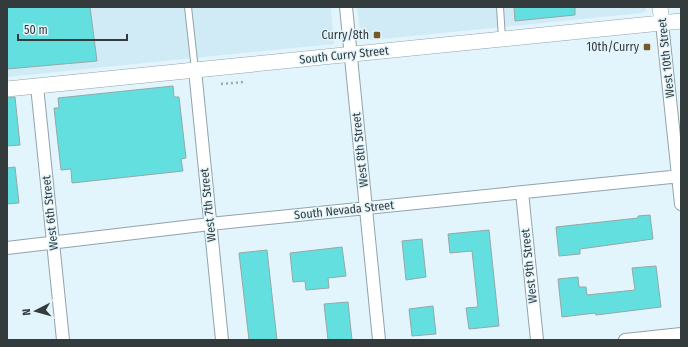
<svg xmlns="http://www.w3.org/2000/svg" width="688" height="347" viewBox="0 0 688 347" font-family="'Fira Sans Condensed',sans-serif">
	<style>
		.built { fill: #d1ebf6 }
		.building { fill: #64dfdf; stroke: #94a8a7 }
		.lines { fill: none; stroke-linecap: round; stroke-linejoin: round }
		.service-casing { stroke: #92a3aa; stroke-width: 8 }
		.minor-casing { stroke: #92a3aa; stroke-width: 14 }
		.tertiary-casing { stroke: #92a3aa; stroke-width: 16 }
		.path { stroke: #9dabb0; stroke-width: 2.5; stroke-dasharray: 2 3; stroke-linecap: butt }
		.service { stroke: #fff; stroke-width: 6 }
		.minor { stroke: #fff; stroke-width: 12 }
		.tertiary { stroke: #fff; stroke-width: 15 }
		.poi-dot { fill: #735b2c; stroke: #e3f5fc; stroke-width: 1.5 }
		.labels { text-anchor: middle; stroke-width: 3; stroke-linejoin: round; paint-order: stroke }
		.poi-label { font-size: 12px; fill: #333b3d; stroke: #e3f5fc; text-anchor: end }
		.street-label { font-size: 12px; fill: #333b3d; stroke: #e3f5fc }
	</style>
	<rect width="100%" height="100%" fill="#e3f5fc"/>
	<path class="built" d="M7,7H331L334,44L7,77Z
		M357,7H646V11L642,13L372,40L367,39L360,31Z"/>
	<path class="building" d="M7,7H90L97,61L7,69Z
		M514,7H575V15L515,21Z
		M173,86L174,97H179L186,158L181,159L183,171L72,183L71,169L61,170L54,108H59L58,98Z
		M15,97L20,145L7,146V98Z
		M15,167L19,203L7,204V168Z
		M650,215L653,239L580,249V254L559,256L556,227L638,218V216Z
		M489,230L499,326L469,329L466,308L478,307L472,251L450,253L448,234Z
		M422,239L426,277L406,280L402,241Z
		M342,247L346,276L328,278L329,288L306,290L305,281L293,282L290,253Z
		M267,250L277,340H249L239,253Z
		M656,266L661,307L596,315L595,313L562,317L558,279L578,277L579,287H586L587,295L635,290L632,268Z
		M348,302L352,340H328L324,304Z
		M433,306L436,334L412,336L409,309Z"/>
	<g class="lines">
		<g class="service-casing">
			<path id="service" d="M188,7L195,70
				M500,7L502,39"/>
		</g>
		<g class="minor-casing">
			<path id="minor" d="M346,7L379,340
				M662,23L681,204
				M195,70L222,340
				M37,86L63,340
				M522,192L537,340
				M7,248L210,224L681,176
				M625,340L681,334"/>
		</g>
		<g class="tertiary-casing">
			<path id="tertiary" d="M660,7L662,23
				M7,89L681,21"/>
		</g>
		<path class="path" d="M221,84L244,82"/>
		<use href="#service" class="service"/>
		<use href="#minor" class="minor"/>
		<use href="#tertiary" class="tertiary"/>
	</g>
	<g class="poi-dot">
		<rect x="373" y="31" width="8" height="8" rx="2"/>
		<rect x="643" y="43" width="8" height="8" rx="2"/>
	</g>
	<g class="labels">
		<g class="poi-label">
			<text x="369" y="39">Curry/8th</text>
			<text x="639" y="51">10th/Curry</text>
		</g>
		<g class="street-label">
			<text transform="translate(344 55) rotate(-6)" y="4">South Curry Street</text>
			<text transform="translate(666 58) rotate(-96)" y="4">West 10th Street</text>
			<text transform="translate(360 150) rotate(-96)" y="4">West 8th Street</text>
			<text transform="translate(208 205) rotate(-96)" y="4">West 7th Street</text>
			<text transform="translate(344 210) rotate(-6)" y="4">South Nevada Street</text>
			<text transform="translate(50 213) rotate(-96)" y="4">West 6th Street</text>
			<text transform="translate(529 266) rotate(-96)" y="4">West 9th Street</text>
		</g>
	</g>
	<rect width="688" height="347" fill="none" stroke="#333b3d" stroke-width="16"/>
	<g transform="translate(36 311) rotate(264)" stroke="#e3f5fc" stroke-width="3" paint-order="stroke">
	<path d="M0-3L7 15L0 10L-7 15Z" fill="#333b3d"/>
	<text y="-6" font-size="11" font-weight="bold" text-anchor="middle" fill="#333b3d">N</text>
	</g>
	<path d="M18 34v6h109v-6" fill="none" stroke="#333b3d" stroke-width="2"/>
	<text x="24" y="34" font-size="12" fill="#333b3d" stroke="#e3f5fc" stroke-width="3" paint-order="stroke">50 m</text>
</svg>
